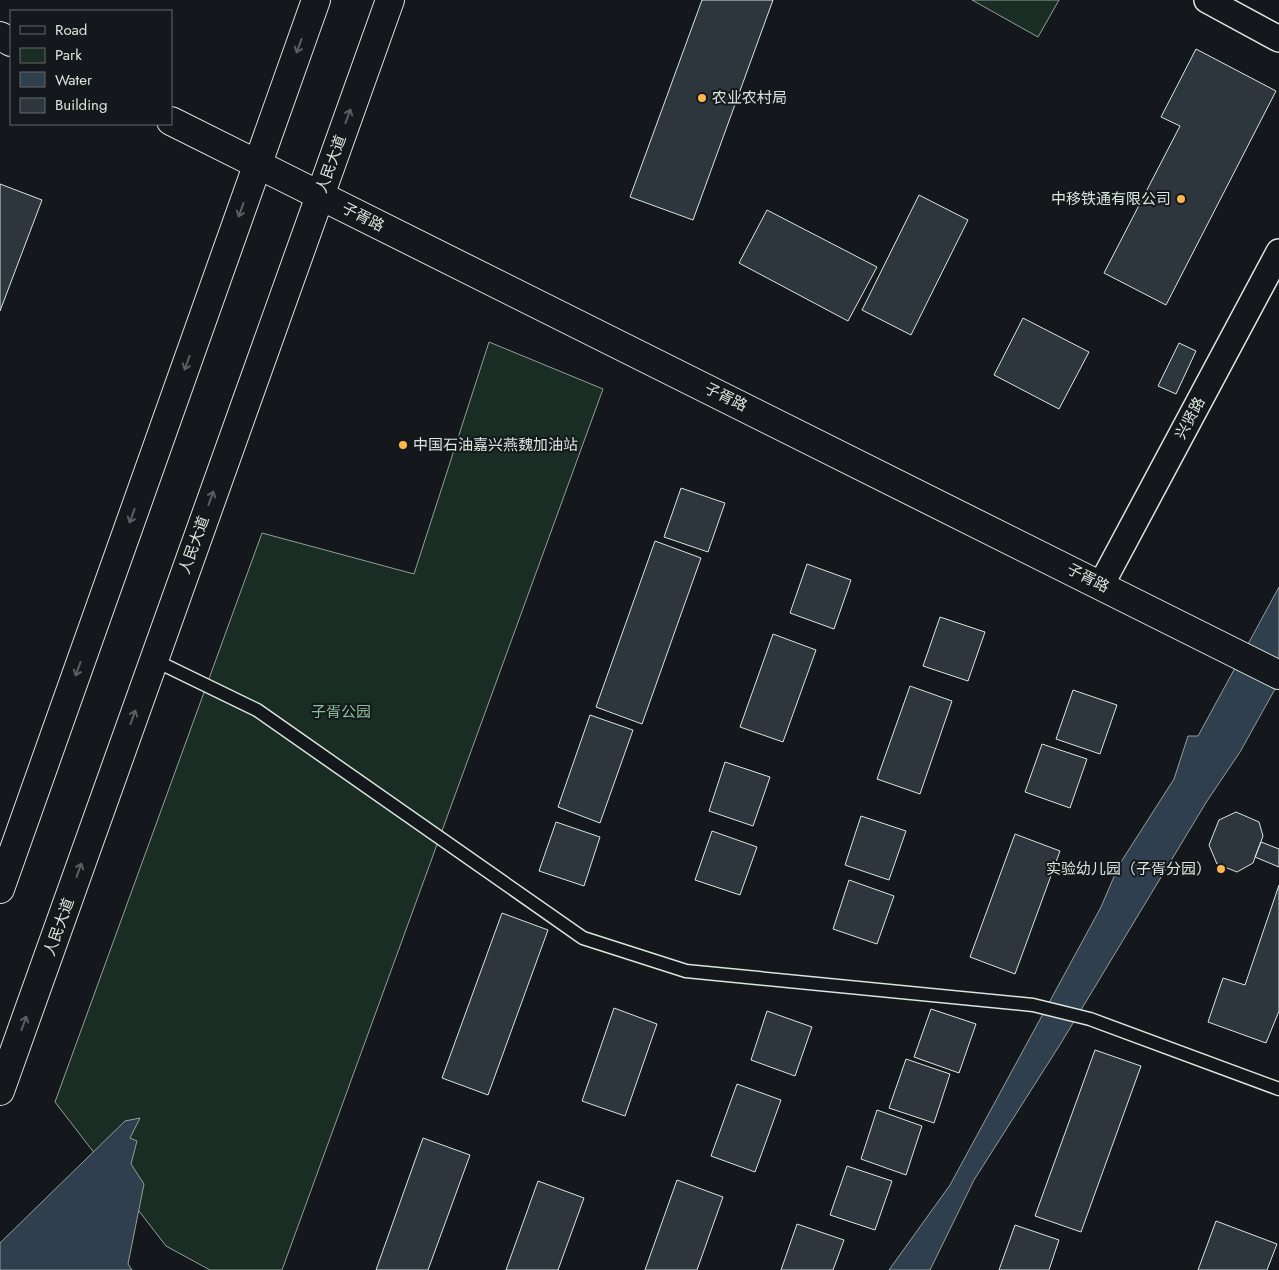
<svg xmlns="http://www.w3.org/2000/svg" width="1279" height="1270" viewBox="0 0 1279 1270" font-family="Jost,'Noto Sans SC',sans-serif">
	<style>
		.green { fill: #1a2d24; stroke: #939e99 }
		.water { fill: #2f3f4d; stroke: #939e99 }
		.building { fill: #2c363c; stroke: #d8e6dc }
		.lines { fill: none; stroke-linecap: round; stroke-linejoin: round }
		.service-casing { stroke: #d8e6dc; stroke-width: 15 }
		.minor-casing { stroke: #d8e6dc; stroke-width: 28 }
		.tertiary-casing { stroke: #d8e6dc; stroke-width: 30 }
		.secondary-casing { stroke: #d8e6dc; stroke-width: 30 }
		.service { stroke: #14181c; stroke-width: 12 }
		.minor { stroke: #14181c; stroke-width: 25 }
		.tertiary { stroke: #14181c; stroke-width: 28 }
		.secondary { stroke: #14181c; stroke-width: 28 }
		.oneway { stroke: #59605f }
		.poi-dot { fill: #ffb74d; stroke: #14181c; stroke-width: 2 }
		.labels { text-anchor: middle; stroke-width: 4; stroke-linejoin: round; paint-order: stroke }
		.poi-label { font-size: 15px; fill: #d8e6dc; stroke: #14181c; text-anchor: start }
		.street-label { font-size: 15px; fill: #d8e6dc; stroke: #14181c }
		.park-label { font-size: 15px; fill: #8ac095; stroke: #14181c }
	</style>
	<rect width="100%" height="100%" fill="#14181c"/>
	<path class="green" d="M972,0H1059L1038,37Z
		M489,342L603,389L282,1270H210L166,1246L55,1102L262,533L414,574Z"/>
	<path class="water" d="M1279,587V682L1240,752L1207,801L1061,1043L974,1180L930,1270H889L950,1185L1101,907L1119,865L1174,779L1188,736H1198Z
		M140,1118L130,1138L137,1141L131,1164L144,1184L128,1264L132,1270H0V1243L125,1121Z"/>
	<path class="building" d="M702,0H773L693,220L630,197Z
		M1196,49L1276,91L1166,305L1104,273L1180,126L1161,117Z
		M0,184L42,200L0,311Z
		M919,195L968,220L911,335L862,310Z
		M767,210L877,267L848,321L739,263Z
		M1023,318L1089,352L1059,409L994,375Z
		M1179,343L1196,351L1176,394L1158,386Z
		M681,488L725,503L708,552L664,537Z
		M655,541L701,558L642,724L596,707Z
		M807,564L851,580L834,629L790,613Z
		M940,617L985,632L968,681L923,666Z
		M773,634L816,650L783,742L740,727Z
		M910,686L952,701L920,794L877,779Z
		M1073,690L1117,705L1100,754L1056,739Z
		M590,715L633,730L600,823L558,807Z
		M1042,744L1087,759L1070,808L1025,792Z
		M725,762L770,777L753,826L709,811Z
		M1236,812L1259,822L1263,836L1253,863L1237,872L1217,864L1209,845L1219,820Z
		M861,816L906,831L889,880L845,865Z
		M556,822L600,837L584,886L539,871Z
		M712,831L757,847L740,895L695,880Z
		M1015,834L1060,851L1015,974L970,957Z
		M1261,842L1279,849V867L1255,857Z
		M849,880L894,896L877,944L833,929Z
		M1279,885V1011L1266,1043L1208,1022L1223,978L1245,985Z
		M502,913L548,930L488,1095L442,1078Z
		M614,1008L657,1024L625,1116L582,1101Z
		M931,1009L976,1024L959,1073L914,1057Z
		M767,1011L812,1027L795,1076L751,1060Z
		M1095,1050L1141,1066L1081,1232L1035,1216Z
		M906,1059L950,1074L934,1123L889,1108Z
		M737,1084L781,1100L755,1172L711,1156Z
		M877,1110L922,1126L906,1175L861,1159Z
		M423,1138L470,1155L428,1270H376Z
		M847,1166L892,1181L875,1230L830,1215Z
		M677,1180L723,1197L697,1270H645Z
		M538,1181L584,1198L558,1270H506Z
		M1216,1221L1277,1244L1267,1270H1198Z
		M797,1224L844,1240L833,1270H781Z
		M1015,1225L1059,1240L1049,1270H999Z"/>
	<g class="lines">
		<g class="service-casing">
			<path id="service" d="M154,660L257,710L583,938L686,971L1033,1005L1090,1019L1279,1089"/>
		</g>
		<g class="minor-casing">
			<path id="minor" d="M1207,0L1279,39
				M1101,585L1279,252"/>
		</g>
		<g class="tertiary-casing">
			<path id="tertiary" d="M0,36L11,42
				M171,121L1279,675"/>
		</g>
		<g class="secondary-casing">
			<path id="secondary" d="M0,889L316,0
				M0,1091L390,0"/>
		</g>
		<use href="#service" class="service"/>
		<use href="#minor" class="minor"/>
		<use href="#tertiary" class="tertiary"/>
		<use href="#secondary" class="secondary"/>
	</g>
	<defs><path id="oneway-shaft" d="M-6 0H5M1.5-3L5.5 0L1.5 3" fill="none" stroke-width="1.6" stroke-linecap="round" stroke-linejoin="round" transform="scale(1.25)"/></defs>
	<g class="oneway">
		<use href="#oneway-shaft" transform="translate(299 46) rotate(110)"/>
		<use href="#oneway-shaft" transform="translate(348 116) rotate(-70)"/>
		<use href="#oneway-shaft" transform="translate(241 210) rotate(110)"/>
		<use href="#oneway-shaft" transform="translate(187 363) rotate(110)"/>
		<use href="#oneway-shaft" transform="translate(211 498) rotate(-70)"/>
		<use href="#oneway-shaft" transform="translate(132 516) rotate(110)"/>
		<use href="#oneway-shaft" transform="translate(78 669) rotate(110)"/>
		<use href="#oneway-shaft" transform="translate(133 717) rotate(-70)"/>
		<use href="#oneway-shaft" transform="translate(79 870) rotate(-70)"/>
		<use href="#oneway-shaft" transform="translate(24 1023) rotate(-70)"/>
	</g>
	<g class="poi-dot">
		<circle cx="702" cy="98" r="5"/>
		<circle cx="1181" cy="199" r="5"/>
		<circle cx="403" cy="445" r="5"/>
		<circle cx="1221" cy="869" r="5"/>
	</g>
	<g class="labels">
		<g class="poi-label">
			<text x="712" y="103">农业农村局</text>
			<text x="1171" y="204" text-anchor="end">中移铁通有限公司</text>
			<text x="413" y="450">中国石油嘉兴燕魏加油站</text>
			<text x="1211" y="874" text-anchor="end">实验幼儿园（子胥分园）</text>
		</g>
		<g class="street-label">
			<text transform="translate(331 164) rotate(-70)" y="5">人民大道</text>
			<text transform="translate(363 217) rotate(27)" y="5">子胥路</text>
			<text transform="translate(726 397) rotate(26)" y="5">子胥路</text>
			<text transform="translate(1190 418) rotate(-62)" y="5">兴贤路</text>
			<text transform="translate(194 545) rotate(-70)" y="5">人民大道</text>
			<text transform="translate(1088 578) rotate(27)" y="5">子胥路</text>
			<text transform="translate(59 927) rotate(-70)" y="5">人民大道</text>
		</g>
		<g class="park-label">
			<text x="341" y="717">子胥公园</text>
		</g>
	</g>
	<rect x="10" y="10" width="162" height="115" fill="#14181c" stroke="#626a69"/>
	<rect x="20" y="26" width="25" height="8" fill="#14181c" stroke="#626a69"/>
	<text x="55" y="35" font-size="15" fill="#d8e6dc">Road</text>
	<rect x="20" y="48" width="25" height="15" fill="#1a2d24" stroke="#626a69"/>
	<text x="55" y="60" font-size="15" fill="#d8e6dc">Park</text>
	<rect x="20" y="72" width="25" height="15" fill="#2f3f4d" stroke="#626a69"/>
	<text x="55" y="85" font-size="15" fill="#d8e6dc">Water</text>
	<rect x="20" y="98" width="25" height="15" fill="#2c363c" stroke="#626a69"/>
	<text x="55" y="110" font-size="15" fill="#d8e6dc">Building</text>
</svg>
